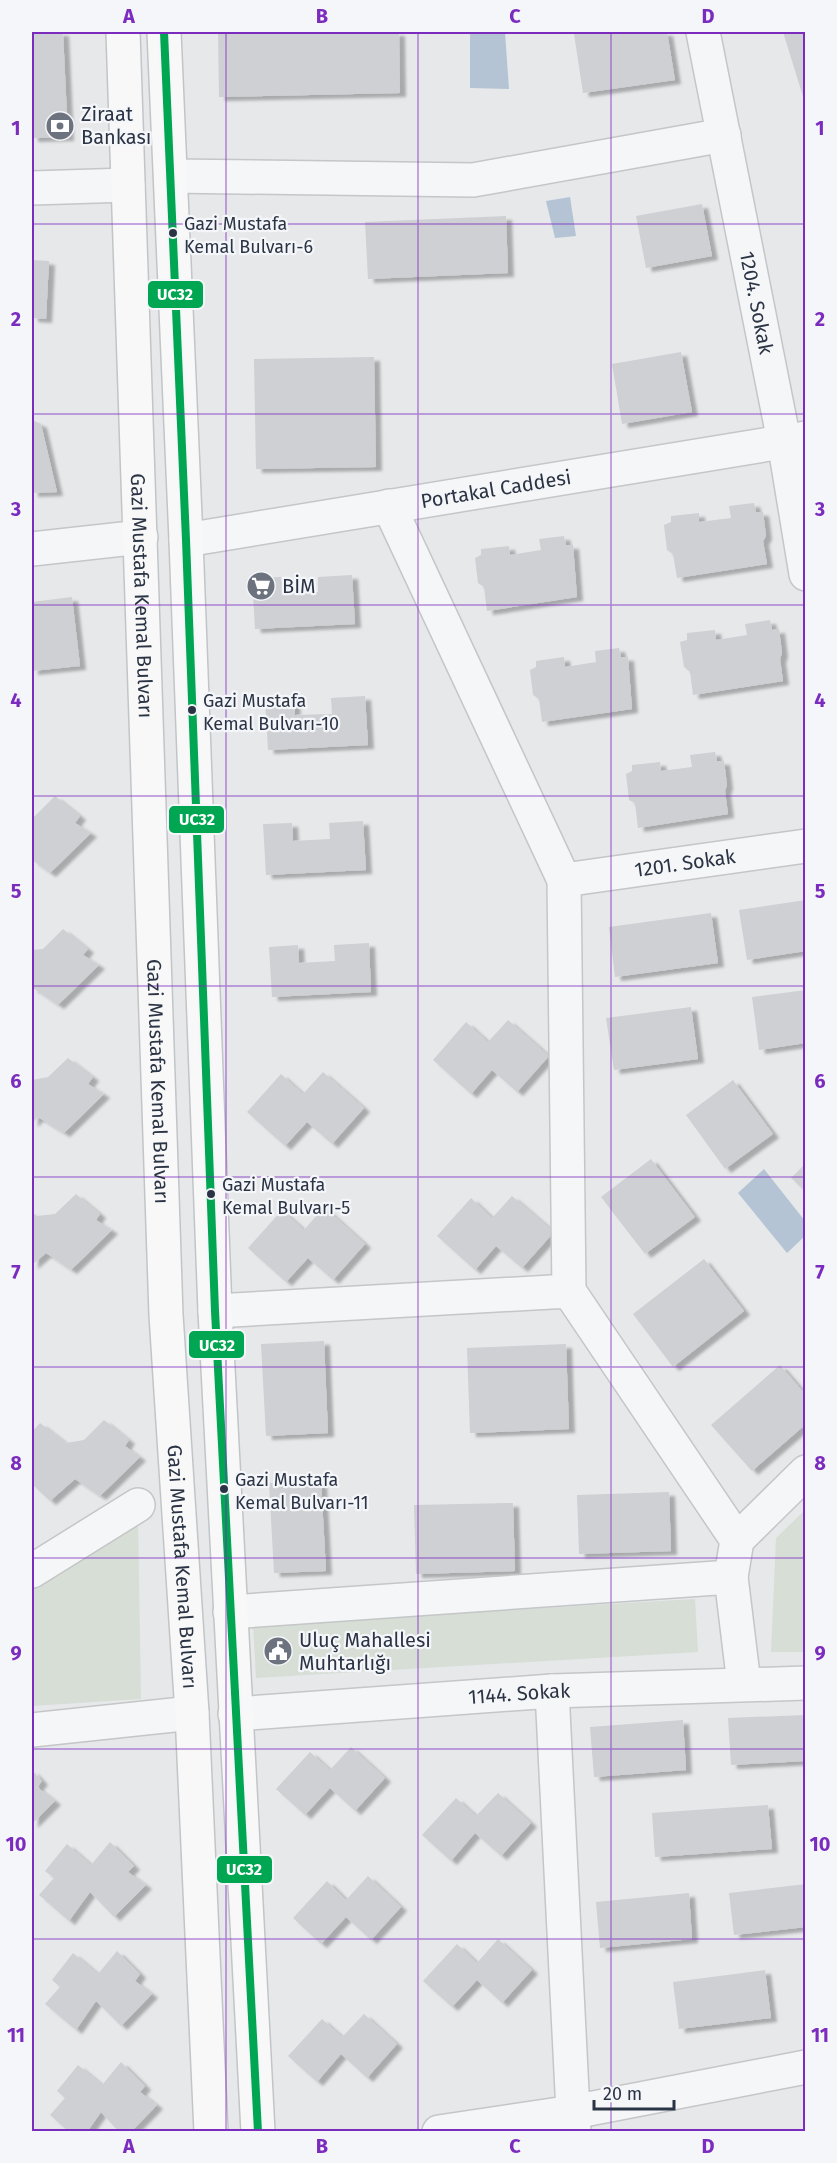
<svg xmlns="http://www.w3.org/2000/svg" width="837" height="2163" viewBox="0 0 837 2163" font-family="'Fira Sans',sans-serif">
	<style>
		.green { fill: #d6ded6 }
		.water { fill: #b4c4d5 }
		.building { fill: #ced0d3; filter: url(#shadow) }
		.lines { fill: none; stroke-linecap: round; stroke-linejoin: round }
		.minor-casing { stroke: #c4c6c8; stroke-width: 36 }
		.major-casing { stroke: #c2c5c8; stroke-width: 36 }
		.minor { stroke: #f5f6f7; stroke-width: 33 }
		.major { stroke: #f8f8f8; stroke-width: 33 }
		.bus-1-casing { stroke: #f4f6f9; stroke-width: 12 }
		.bus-1 { stroke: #00a651; stroke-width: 8 }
		.grid { fill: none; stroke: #7b2cbf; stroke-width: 1.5; stroke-opacity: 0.55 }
		.bus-dot { fill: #2b3445; stroke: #f4f6f9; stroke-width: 2 }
		.labels { text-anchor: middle; stroke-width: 4.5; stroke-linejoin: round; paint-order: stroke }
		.bus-label { font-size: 18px; fill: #2b3445; stroke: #f4f6f9; text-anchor: start }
		.poi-label { font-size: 20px; fill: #2b3445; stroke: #f4f6f9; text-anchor: start }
		.street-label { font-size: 20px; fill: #2b3445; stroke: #f4f6f9 }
		.line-badge { stroke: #f4f6f9; stroke-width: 2 }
		.badge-label { font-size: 16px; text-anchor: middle; font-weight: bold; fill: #fff }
		.neatline { fill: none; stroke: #7b2cbf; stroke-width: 2 }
		.grid-label { font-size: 20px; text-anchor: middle; font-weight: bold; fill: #7b2cbf }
	</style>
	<defs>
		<filter id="shadow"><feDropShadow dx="6" dy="4" stdDeviation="1.5" flood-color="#0004"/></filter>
	</defs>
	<rect width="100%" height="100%" fill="#e6e8ea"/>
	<path class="green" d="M805,1510V1652H771L776,1538Z
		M138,1518L141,1699L32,1706V1588Z
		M695,1599L698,1652L256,1678L253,1625Z"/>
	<path class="water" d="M470,32H505L509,89L470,88Z
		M570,197L576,236L555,238L546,201Z
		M764,1169L805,1221V1236L787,1253L738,1193Z"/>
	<path class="building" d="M32,32H63L68,137L32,138Z
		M218,32H399L400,93L219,97Z
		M590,32H667L675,80L583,93L574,34Z
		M783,32H806V103H805Z
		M702,204L712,256L646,268L636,216Z
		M506,216L508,273L368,279L365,222Z
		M32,260L49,261L46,319L32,318Z
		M681,352L692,412L622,424L612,364Z
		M374,357L376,467L256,469L254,359Z
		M32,420L41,424L57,492L32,493Z
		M754,503L756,512H763L766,536L763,541L767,564L677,578L673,554L667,550L664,525L671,522V516L699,513V522L731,518L729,506Z
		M564,536L566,545H573L577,597L487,611L484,587L478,583L475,558L481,555V549L509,546L510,555L541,550L539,539Z
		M352,575L355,624L255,629L252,578L281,577L282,594L318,592V577Z
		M72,597L80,666L32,671V602Z
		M770,620L772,630L779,629L782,653L780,659L783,681L693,695L690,672L684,667L680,642L687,640V633L715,630L716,640L747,635L745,624Z
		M619,648L621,657H628L632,709L542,722L539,699L533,695L530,670L536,667V661L564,657L565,667L596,662L595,651Z
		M365,696L368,745L268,750L265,700L294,698L295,715L332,714L331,698Z
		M715,752L717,761H724L727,785L725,791L728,814L638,828L635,803L629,800L626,774L632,771V765L660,762L661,771L692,767L690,755Z
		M55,796L80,816L75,823L91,833L50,873L32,860V817L35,816Z
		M363,821L366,870L266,875L263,824L292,823L293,841L330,839L329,823Z
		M806,900V951L747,960L739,910Z
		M711,913L718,963L615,977L609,927Z
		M63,929L88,949L83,955L99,965L58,1005L33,988L32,990V950L43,949Z
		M369,943L371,992L272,997L269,947L298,945L299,963L335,961L334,945Z
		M806,990V1043L759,1050L752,997Z
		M691,1007L698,1059L614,1070L606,1018Z
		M508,1020L549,1056L517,1092L492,1070L471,1094L433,1060L466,1022L488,1042Z
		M68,1058L93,1077L88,1084L104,1094L64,1133L38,1117L32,1123V1080L48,1077Z
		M323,1072L364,1108L332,1144L307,1122L285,1146L247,1112L281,1074L303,1094Z
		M733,1080L773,1134L725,1169L686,1115Z
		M651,1159L695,1217L645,1254L601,1197Z
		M806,1163V1192L791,1178Z
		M76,1194L100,1214L96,1220L112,1230L71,1270L46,1253L32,1265V1212L37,1216L55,1214Z
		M512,1196L554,1232L522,1268L496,1246L475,1270L437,1236L471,1198L492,1218Z
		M324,1207L365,1244L333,1280L308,1258L286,1282L248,1248L282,1210L304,1230Z
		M704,1259L744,1311L673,1367L633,1314Z
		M324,1341L328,1433L266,1436L261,1344Z
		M566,1344L569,1429L470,1433L467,1348Z
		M780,1365L806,1395V1424L752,1471L711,1425Z
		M104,1420L129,1440L125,1446L140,1457L100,1496L75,1479L50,1501L32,1484V1432L40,1423L66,1443L84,1440Z
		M321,1481L326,1571L274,1573L269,1483Z
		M669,1492L671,1551L579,1554L577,1495Z
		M513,1503L515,1571L416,1574L414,1505Z
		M806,1715V1761L731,1765L728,1718Z
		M683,1720L686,1770L594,1777L590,1727Z
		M351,1747L385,1778L355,1811L330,1788L305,1815L276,1789L310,1752L330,1770Z
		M32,1770L42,1781L37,1787L55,1801L32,1824Z
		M498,1793L531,1823L501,1856L475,1833L451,1861L422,1835L456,1798L476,1816Z
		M768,1805L772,1849L655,1857L652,1813Z
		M110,1842L134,1866L128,1872L146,1885L114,1917L90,1892L69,1921L39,1895L54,1878L45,1871L67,1844L91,1865Z
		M368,1876L401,1907L371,1940L346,1917L321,1944L293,1918L327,1881L346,1900Z
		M806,1884V1927L734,1935L729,1893Z
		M689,1893L692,1939L600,1948L596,1902Z
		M498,1939L532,1970L502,2003L477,1980L452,2007L423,1981L457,1944L477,1963Z
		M117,1951L140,1974L135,1981L152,1994L121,2026L96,2001L76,2030L45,2004L60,1987L52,1980L73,1953L98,1974Z
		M765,1970L771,2018L679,2029L673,1982Z
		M364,2014L397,2044L367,2078L341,2054L317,2082L288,2056L322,2019L342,2037Z
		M121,2062L145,2086L140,2092L157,2105L131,2132H119L101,2112L87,2132H69L50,2115L65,2098L57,2091L78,2065L102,2085Z"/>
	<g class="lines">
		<g class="minor-casing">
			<g id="minor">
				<path id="s1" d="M703,32L784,441L806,574"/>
				<path d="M171,176L473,180L724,135"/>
				<path d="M32,188L128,185"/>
				<path d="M389,506L564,880L569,1291"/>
				<path id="s2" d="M186,540L806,438"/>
				<path d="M32,549L141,537"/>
				<path id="s3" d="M564,880L806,846"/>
				<path d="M215,1311L569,1291L737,1540L731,1577L744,1684"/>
				<path d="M737,1540L806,1472"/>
				<path d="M32,1571L138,1505"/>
				<path d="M230,1612L731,1577"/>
				<path d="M552,1691L574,2132"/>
				<path id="s4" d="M235,1714L552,1691L806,1683"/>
				<path d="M32,1730L192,1713"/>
				<path d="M439,2132L573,2112L806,2067"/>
			</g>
		</g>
		<g class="major-casing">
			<g id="major">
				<path id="s5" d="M123,32L166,1315L192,1713L211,2132"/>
				<path d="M164,32L186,540L215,1311L258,2132"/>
			</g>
		</g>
		<use href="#minor" class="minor"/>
		<use href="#major" class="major"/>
		<g class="bus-1-casing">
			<path id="bus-1" d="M164,32L186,540L215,1311L258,2132"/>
		</g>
		<use href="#bus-1" class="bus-1"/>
	</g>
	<path class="grid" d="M226,32V2132M418,32V2132M611,32V2132M32,224H806M32,414H806M32,605H806M32,796H806M32,986H806M32,1177H806M32,1367H806M32,1558H806M32,1749H806M32,1939H806"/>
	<defs>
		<g id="bank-disc" transform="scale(1.5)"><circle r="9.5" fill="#6c737f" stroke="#f4f6f9"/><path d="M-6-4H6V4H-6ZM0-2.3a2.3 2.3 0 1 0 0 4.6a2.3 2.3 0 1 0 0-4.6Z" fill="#fff"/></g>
		<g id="supermarket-disc" transform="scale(1.5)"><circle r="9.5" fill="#6c737f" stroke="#f4f6f9"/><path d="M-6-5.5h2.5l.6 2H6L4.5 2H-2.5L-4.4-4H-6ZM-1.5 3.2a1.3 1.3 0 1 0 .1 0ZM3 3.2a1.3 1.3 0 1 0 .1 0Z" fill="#fff"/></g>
		<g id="civic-disc" transform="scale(1.5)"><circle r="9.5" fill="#6c737f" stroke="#f4f6f9"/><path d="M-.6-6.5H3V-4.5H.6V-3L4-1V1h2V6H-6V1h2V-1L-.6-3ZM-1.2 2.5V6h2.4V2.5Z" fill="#fff"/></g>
	</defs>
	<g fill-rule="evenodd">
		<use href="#bank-disc" x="60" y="126"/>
		<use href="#supermarket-disc" x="261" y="586"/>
		<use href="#civic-disc" x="278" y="1651"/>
	</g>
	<g class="bus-dot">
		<circle cx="173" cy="233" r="5"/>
		<circle cx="192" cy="710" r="5"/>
		<circle cx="211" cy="1194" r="5"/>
		<circle cx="224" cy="1489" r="5"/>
	</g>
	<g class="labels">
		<g class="bus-label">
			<text x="184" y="230">Gazi Mustafa<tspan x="184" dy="23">Kemal Bulvarı-6</tspan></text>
			<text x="203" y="707">Gazi Mustafa<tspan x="203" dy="23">Kemal Bulvarı-10</tspan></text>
			<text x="222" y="1191">Gazi Mustafa<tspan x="222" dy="23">Kemal Bulvarı-5</tspan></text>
			<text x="235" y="1486">Gazi Mustafa<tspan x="235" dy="23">Kemal Bulvarı-11</tspan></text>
		</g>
		<g class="poi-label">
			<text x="81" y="121">Ziraat<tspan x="81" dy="23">Bankası</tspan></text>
			<text x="282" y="593">BİM</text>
			<text x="299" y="1647">Uluç Mahallesi<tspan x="299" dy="23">Muhtarlığı</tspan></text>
		</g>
		<g class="street-label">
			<text dy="7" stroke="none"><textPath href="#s1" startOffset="276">1204. Sokak</textPath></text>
			<text dy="7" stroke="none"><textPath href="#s2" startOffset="314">Portakal Caddesi</textPath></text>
			<text dy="7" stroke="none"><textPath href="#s5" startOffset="564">Gazi Mustafa Kemal Bulvarı</textPath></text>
			<text dy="7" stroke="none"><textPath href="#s3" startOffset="122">1201. Sokak</textPath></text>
			<text dy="7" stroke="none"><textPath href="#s5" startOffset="1050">Gazi Mustafa Kemal Bulvarı</textPath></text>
			<text dy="7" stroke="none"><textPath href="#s5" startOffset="1536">Gazi Mustafa Kemal Bulvarı</textPath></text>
			<text dy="7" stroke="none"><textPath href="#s4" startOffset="285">1144. Sokak</textPath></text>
		</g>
	</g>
	<g class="line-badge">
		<rect x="147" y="280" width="57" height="29" rx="6" fill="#00a651"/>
		<rect x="168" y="805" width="57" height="29" rx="6" fill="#00a651"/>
		<rect x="188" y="1330" width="57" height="29" rx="6" fill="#00a651"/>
		<rect x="216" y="1855" width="57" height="29" rx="6" fill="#00a651"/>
	</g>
	<g class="badge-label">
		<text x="175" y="300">UC32</text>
		<text x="197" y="825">UC32</text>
		<text x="217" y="1351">UC32</text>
		<text x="244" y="1875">UC32</text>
	</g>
	<rect width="837" height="2163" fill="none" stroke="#f4f6f9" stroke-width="66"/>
	<path d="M594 2100v9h80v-9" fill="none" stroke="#2b3445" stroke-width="3"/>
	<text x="603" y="2100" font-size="18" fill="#2b3445" stroke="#f4f6f9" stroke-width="4.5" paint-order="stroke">20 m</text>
	<rect x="33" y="33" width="771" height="2097" class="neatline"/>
	<g class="grid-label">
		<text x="129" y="23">A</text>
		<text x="322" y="23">B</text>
		<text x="515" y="23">C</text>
		<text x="708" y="23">D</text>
		<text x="16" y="135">1</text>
		<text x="820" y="135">1</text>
		<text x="16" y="326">2</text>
		<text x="820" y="326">2</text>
		<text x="16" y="516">3</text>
		<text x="820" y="516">3</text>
		<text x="16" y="707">4</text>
		<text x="820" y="707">4</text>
		<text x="16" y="898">5</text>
		<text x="820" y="898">5</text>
		<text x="16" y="1088">6</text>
		<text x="820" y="1088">6</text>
		<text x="16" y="1279">7</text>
		<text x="820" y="1279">7</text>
		<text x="16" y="1470">8</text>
		<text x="820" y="1470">8</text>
		<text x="16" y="1660">9</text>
		<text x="820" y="1660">9</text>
		<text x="16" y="1851">10</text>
		<text x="820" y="1851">10</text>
		<text x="16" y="2042">11</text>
		<text x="820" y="2042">11</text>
		<text x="129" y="2153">A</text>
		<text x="322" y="2153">B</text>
		<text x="515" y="2153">C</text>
		<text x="708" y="2153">D</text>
	</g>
</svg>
